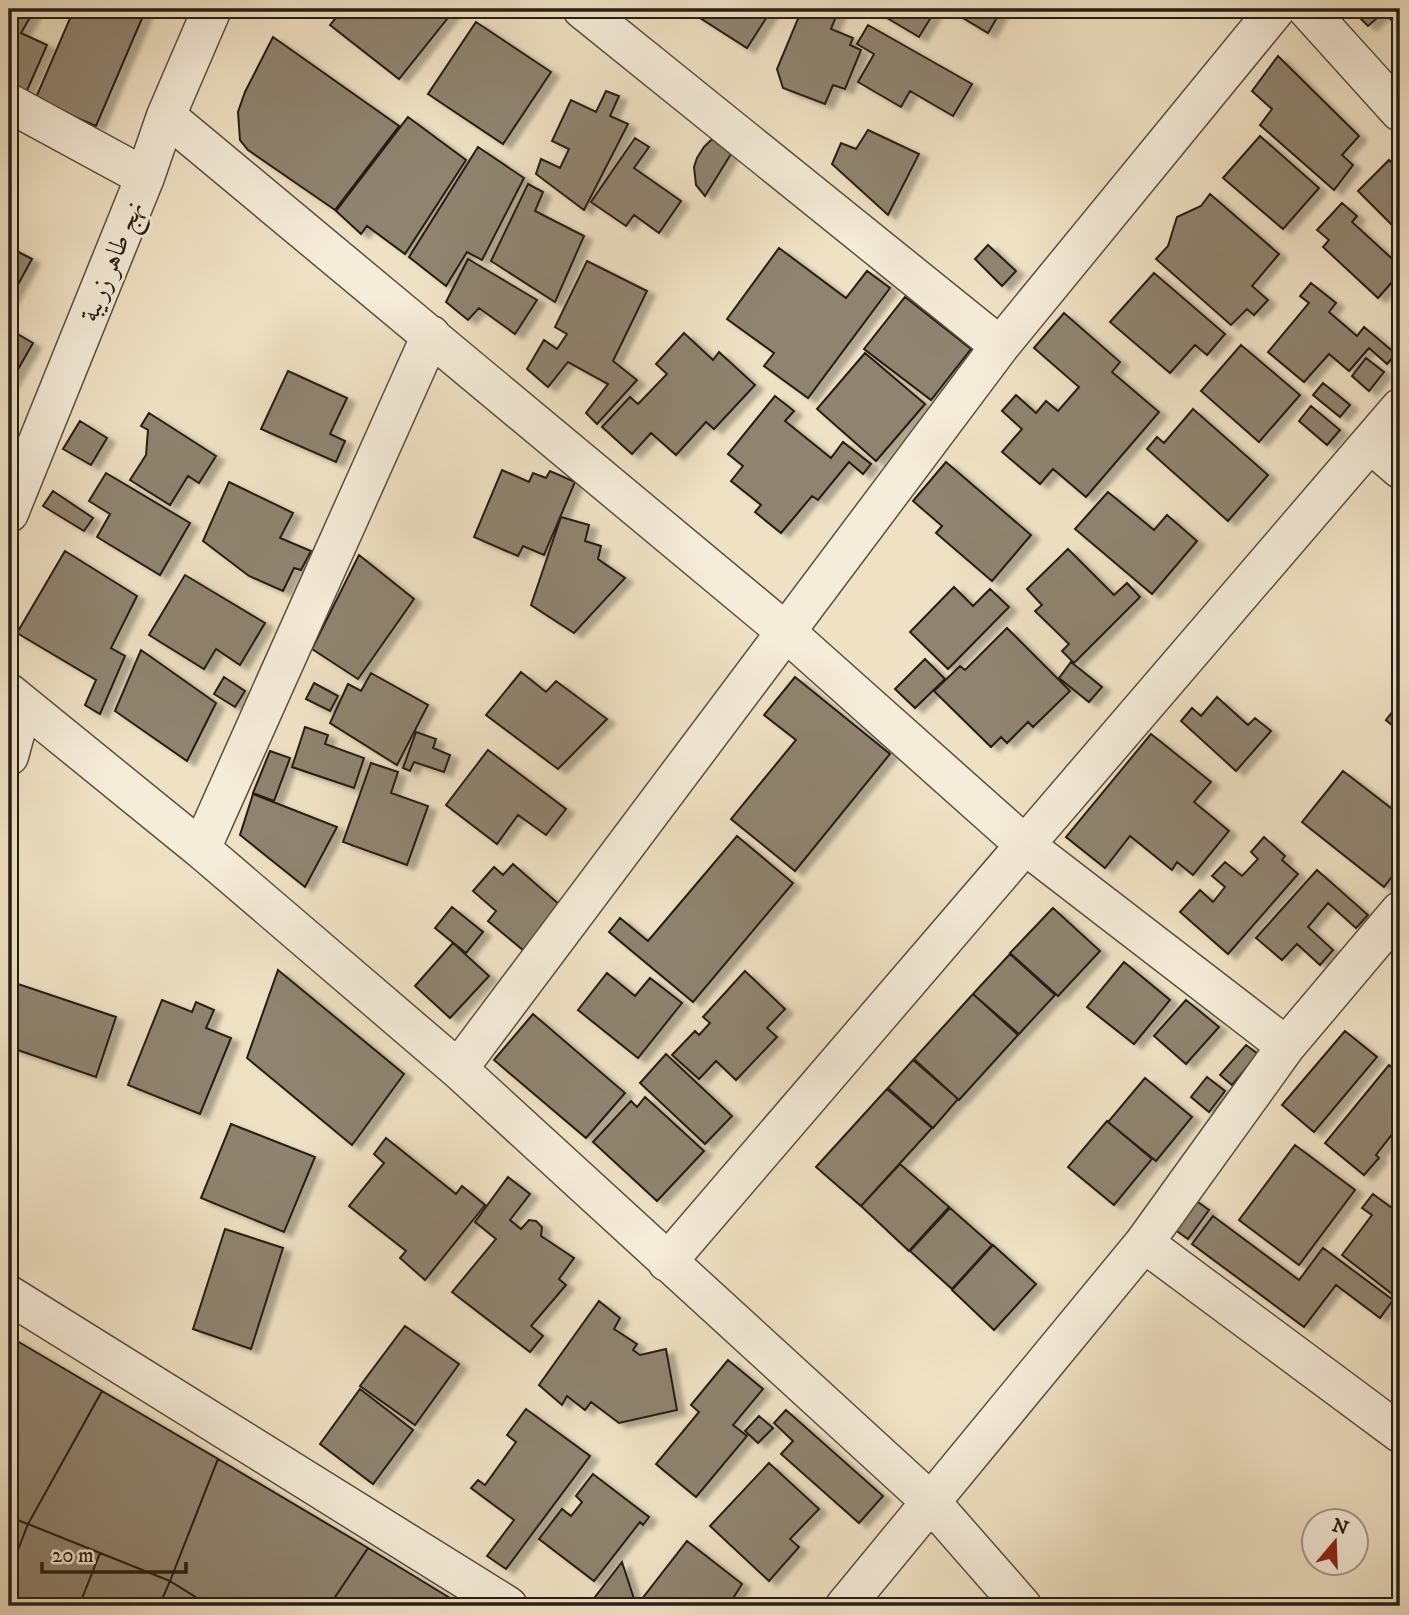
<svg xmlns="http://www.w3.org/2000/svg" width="1409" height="1615" viewBox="0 0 1409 1615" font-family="'IM FELL DW Pica',Amiri,serif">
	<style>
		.building { fill: #8f8470; stroke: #271e14; stroke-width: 2; filter: url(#shadow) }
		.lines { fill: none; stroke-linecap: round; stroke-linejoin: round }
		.street-casing { stroke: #594f40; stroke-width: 41 }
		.street { stroke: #f5ecd9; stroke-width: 38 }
		.labels { text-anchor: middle; stroke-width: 6; stroke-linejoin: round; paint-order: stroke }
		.street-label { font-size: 26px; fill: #271e14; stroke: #f5ecd9 }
	</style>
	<defs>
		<filter id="shadow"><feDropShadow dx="8" dy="4.5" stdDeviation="2" flood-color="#0004"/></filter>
	</defs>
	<rect width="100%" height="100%" fill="#efe2c4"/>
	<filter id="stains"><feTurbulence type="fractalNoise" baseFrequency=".00286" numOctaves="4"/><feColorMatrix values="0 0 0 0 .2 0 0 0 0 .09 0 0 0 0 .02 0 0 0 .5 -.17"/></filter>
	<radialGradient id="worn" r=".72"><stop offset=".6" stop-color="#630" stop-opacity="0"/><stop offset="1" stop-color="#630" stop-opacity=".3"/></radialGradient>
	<path class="building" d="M9,9H35L21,33L47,45L25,95L9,85Z
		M74,9H146L96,126L35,100Z
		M343,9H455L399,79L330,25Z
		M686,9H772L747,48Z
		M802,9H839L831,29L853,38L850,45L861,50L845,89L833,85L825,104L783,88L777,69Z
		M872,9H936L919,37Z
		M948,9H1002L988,33Z
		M1351,9H1400V29L1384,12L1368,26Z
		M476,22L551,72L503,144L428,94Z
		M868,25L972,84L953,116L910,91L901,107L858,82L874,54L857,44Z
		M273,37L399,126L335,210L248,150L240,140L238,112L245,92Z
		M1278,56L1359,136L1342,155L1353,165L1334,190L1260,125L1272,109L1252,91Z
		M606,91L619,96L610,116L628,124L584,210L536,174L541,159L560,168L569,149L552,141L571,100L596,112Z
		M408,117L466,160L405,254L367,226L361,234L336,211Z
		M868,130L919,154L888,215L832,164L841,143L856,149Z
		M1260,136L1319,188L1283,229L1223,178Z
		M635,138L649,147L634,168L681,201L659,233L634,215L626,226L591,202Z
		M712,139L731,154L705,196L696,185L694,167L697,158L704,147Z
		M478,147L524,178L482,260L467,252L446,286L409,257Z
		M1389,160L1400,171V233L1358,191Z
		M528,184L543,192L535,211L584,236L555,302L491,261Z
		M1210,194L1279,254L1252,286L1268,300L1254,315L1247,309L1231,325L1156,259L1168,246L1177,217L1201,206Z
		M1342,203L1357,216L1352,222L1400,266V273L1378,298L1323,247L1329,240L1317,230Z
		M988,245L1016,271L1002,286L975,259Z
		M9,247L32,259L9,301Z
		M779,248L846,298L867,271L890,288L808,398L764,366L774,353L727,319Z
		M468,259L537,300L515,334L479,308L468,320L446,302Z
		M587,261L647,291L613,361L637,380L597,424L586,413L608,384L568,362L548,387L527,369L544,340L557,349L567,334L555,327Z
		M1154,273L1225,334L1207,355L1195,345L1170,373L1110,322Z
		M1311,283L1336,303L1329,312L1357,336L1364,327L1396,354L1387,364L1369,348L1349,371L1329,354L1304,382L1268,352L1309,303L1300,296Z
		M905,297L971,349L931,400L864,349Z
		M1064,313L1120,362L1112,372L1159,412L1086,497L1053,469L1040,484L1002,452L1022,429L1002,411L1016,395L1036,413L1046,401L1058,411L1079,387L1034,348Z
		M9,329L33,343L9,385Z
		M684,333L713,360L719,352L755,385L714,429L706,422L676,455L651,433L632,454L602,427L630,397L638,404L667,374L656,364Z
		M1241,345L1300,395L1259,442L1201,391Z
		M865,353L925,404L876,461L817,409Z
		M1366,358L1384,372L1369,391L1352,376Z
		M288,371L347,398L330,434L345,441L336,462L261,429Z
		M1323,383L1350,405L1340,417L1313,395Z
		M775,396L794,411L785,421L831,458L843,442L871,464L863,474L849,462L818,500L812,496L781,533L755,512L761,505L731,481L743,466L728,454Z
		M1311,406L1340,430L1327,445L1299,421Z
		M1193,409L1268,475L1228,521L1147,449L1157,437L1164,443Z
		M149,413L216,456L199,483L188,476L170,505L130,480L146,455L148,430L141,426Z
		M80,421L107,438L91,465L63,449Z
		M946,462L1031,535L992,581L936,533L942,526L913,501Z
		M502,470L529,482L533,473L546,478L550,471L575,482L544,555L523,546L518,556L474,537Z
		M106,473L190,523L160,575L97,537L110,514L89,501Z
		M229,482L293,513L280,538L311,551L301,570L294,568L283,591L249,576L203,541Z
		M53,491L93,518L84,531L43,506Z
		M1108,492L1154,530L1167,515L1197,541L1152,594L1075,529Z
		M561,517L589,525L585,541L601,546L598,559L625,578L574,633L531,605Z
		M1068,549L1114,595L1127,583L1140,597L1074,663L1062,651L1069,644L1035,611L1042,605L1027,589Z
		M65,551L137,596L111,648L125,656L100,714L85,705L96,680L17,633Z
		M359,555L414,599L358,679L312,649Z
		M185,575L265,623L240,665L216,649L204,669L149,635Z
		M954,587L973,606L990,589L1009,607L948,669L910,632Z
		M1007,628L1070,691L1033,727L1028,722L1007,743L1001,737L991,747L934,691L960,666L965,670Z
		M141,650L216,703L187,761L115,711Z
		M925,659L945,679L915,708L895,689Z
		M1071,662L1102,687L1089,702L1059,678Z
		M521,672L546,692L556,681L607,719L558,769L486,715Z
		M371,673L428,705L397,765L330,723L348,684L361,691Z
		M224,677L245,691L235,707L214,694Z
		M795,677L890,754L795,871L731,819L796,740L764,715Z
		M314,683L338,696L330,711L306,699Z
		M1217,697L1248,725L1255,718L1271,731L1236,771L1181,721L1192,708L1201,716Z
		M1400,702V732L1386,720Z
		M305,727L328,735L325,744L364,758L354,788L292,767Z
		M416,732L436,739L433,748L450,755L444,772L414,762L410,771L403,768Z
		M1151,734L1211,782L1194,802L1229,831L1193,875L1177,862L1172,870L1130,836L1105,868L1066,837Z
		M488,750L566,809L546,835L518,815L497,844L446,805Z
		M270,751L290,758L274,801L253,793Z
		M371,763L398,772L391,793L428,806L407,865L343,842Z
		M1343,771L1400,815V866L1384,887L1302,822Z
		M1400,789V804L1393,798Z
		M253,794L337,827L305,887L240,835Z
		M737,836L793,883L693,1002L609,932L620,918L648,941Z
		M1264,837L1285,856L1282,860L1298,874L1228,954L1180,912L1200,890L1213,902L1225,887L1212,876L1225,862L1242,876L1258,859L1251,852Z
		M513,864L561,906L523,950L488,921L496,911L473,891L494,867L503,875Z
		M1317,870L1368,915L1356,928L1328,903L1308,927L1333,950L1320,965L1297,944L1282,960L1256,938Z
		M452,907L483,932L466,953L435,928Z
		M1053,908L1100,951L1058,996L1010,953Z
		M453,943L489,976L450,1018L415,986Z
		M1010,954L1055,995L1019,1034L973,994Z
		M1124,962L1170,1000L1134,1044L1087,1007Z
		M278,970L404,1074L352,1145L247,1058Z
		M745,971L785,1009L767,1028L777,1037L736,1080L716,1061L699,1079L672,1055L695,1031L699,1035L710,1023L703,1017Z
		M607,973L635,996L650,978L682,1003L638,1058L578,1010Z
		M18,984L116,1017L96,1077L9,1047V1010Z
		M973,994L1018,1035L959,1100L914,1059Z
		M162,1000L192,1012L196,1002L214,1010L206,1028L231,1038L200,1114L128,1085Z
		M1186,1000L1219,1027L1186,1064L1154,1036Z
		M533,1014L625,1093L586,1138L494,1060Z
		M1345,1031L1377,1057L1314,1132L1282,1105Z
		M1246,1045L1258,1054L1232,1085L1220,1075Z
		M666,1054L732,1116L705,1144L640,1083Z
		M913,1060L958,1099L933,1128L888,1088Z
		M1389,1065L1400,1074V1124L1376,1155L1379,1158L1364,1175L1325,1143Z
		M1207,1077L1225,1091L1209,1112L1191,1097Z
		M1145,1078L1192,1117L1156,1161L1108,1122Z
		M887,1089L932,1128L861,1206L816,1167Z
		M645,1097L704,1151L657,1201L593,1142L631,1101L637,1107Z
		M1107,1121L1152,1159L1114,1205L1068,1167Z
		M231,1124L315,1157L284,1232L201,1198Z
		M386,1138L456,1194L462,1186L485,1205L425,1280L400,1258L406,1251L349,1206L384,1163L374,1154Z
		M1295,1145L1355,1190L1299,1265L1239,1220Z
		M900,1164L949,1207L909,1251L861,1206Z
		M508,1177L530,1194L510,1220L521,1229L529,1220L536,1221L542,1227L541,1236L574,1258L559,1279L566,1285L531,1326L543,1336L530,1352L452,1292L496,1239L475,1222Z
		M1373,1194L1400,1214V1218L1397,1222L1400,1225V1292L1396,1297L1342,1255L1372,1215L1362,1208Z
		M1191,1197L1209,1210L1188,1239L1170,1226Z
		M950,1208L992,1245L952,1289L910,1251Z
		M1213,1216L1299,1280L1323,1248L1393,1300L1380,1318L1336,1285L1304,1327L1192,1244Z
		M225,1229L283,1248L251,1349L193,1329Z
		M993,1245L1036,1284L994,1330L952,1290Z
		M599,1301L620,1318L614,1329L637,1344L633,1350L640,1355L666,1349L677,1410L619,1423L591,1402L585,1410L567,1396L562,1405L539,1385Z
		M405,1326L459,1364L415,1425L360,1386Z
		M12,1338L102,1391L28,1524L9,1517V1344Z
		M728,1360L763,1389L733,1425L747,1436L696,1497L656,1464L699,1412L691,1405Z
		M360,1389L413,1430L373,1484L320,1444Z
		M102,1391L218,1459L170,1581L28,1524Z
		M526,1409L590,1456L506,1569L487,1556L514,1520L471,1488L478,1480L485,1485L516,1442L507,1435Z
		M786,1410L883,1496L859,1523L781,1454L793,1441L774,1423Z
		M759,1416L773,1428L758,1443L745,1431Z
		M218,1459L368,1548L329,1606H210L170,1581Z
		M769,1463L819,1509L790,1539L799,1547L769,1581L710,1526Z
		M593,1474L649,1517L643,1525L640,1522L594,1581L539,1539L562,1509L571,1516L582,1502L576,1496Z
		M9,1517L28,1524L9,1573Z
		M28,1524L100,1553L79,1606H9V1573Z
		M687,1541L742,1584L732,1600L741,1606H641L638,1604Z
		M368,1548L463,1606H329Z
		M100,1553L170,1581L159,1606H79Z
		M622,1562L635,1602L632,1606H588Z
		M170,1581L210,1606H159Z"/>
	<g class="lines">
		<g class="street-casing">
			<path id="street" d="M582,9L1000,346
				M1307,9L1400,112
				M9,103L145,177
				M166,116L786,632L1025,845L1286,1046
				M1370,443L1400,469
				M9,513L145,177L166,116L212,9
				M9,693L201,849L458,1069L930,1501L1022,1606
				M9,756L23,705
				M201,849L431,335
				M458,1069L1000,346L1276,9
				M1144,1243L1400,1433
				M667,1262L1400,408
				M9,1295L508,1606
				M845,1606L1144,1243L1286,1046L1400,911"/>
		</g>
		<use href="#street" class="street"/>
	</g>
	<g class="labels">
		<g class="street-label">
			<text transform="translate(111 261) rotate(-68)" y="9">نهج طاهر زريبة</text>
		</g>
	</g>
	<rect width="1409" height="1615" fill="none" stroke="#efe2c4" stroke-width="35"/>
	<rect x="10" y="10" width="1388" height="1594" fill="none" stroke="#271e14" stroke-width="3.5"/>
	<rect x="18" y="18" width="1374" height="1580" fill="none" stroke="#271e14" stroke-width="2"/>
	<g transform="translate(1335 1542) rotate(19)"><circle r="33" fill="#f5ecd9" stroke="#a39a8a" stroke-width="2"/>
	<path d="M0-5L12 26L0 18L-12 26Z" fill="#8f2418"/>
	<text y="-10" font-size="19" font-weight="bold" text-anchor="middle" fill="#271e14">N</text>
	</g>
	<path d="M42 1562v10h144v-10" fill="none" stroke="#271e14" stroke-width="3.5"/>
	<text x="52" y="1562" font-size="21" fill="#271e14" stroke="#f5ecd9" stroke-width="5" paint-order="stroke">20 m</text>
	<rect width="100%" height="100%" filter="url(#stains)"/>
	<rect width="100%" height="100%" fill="url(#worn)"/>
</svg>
